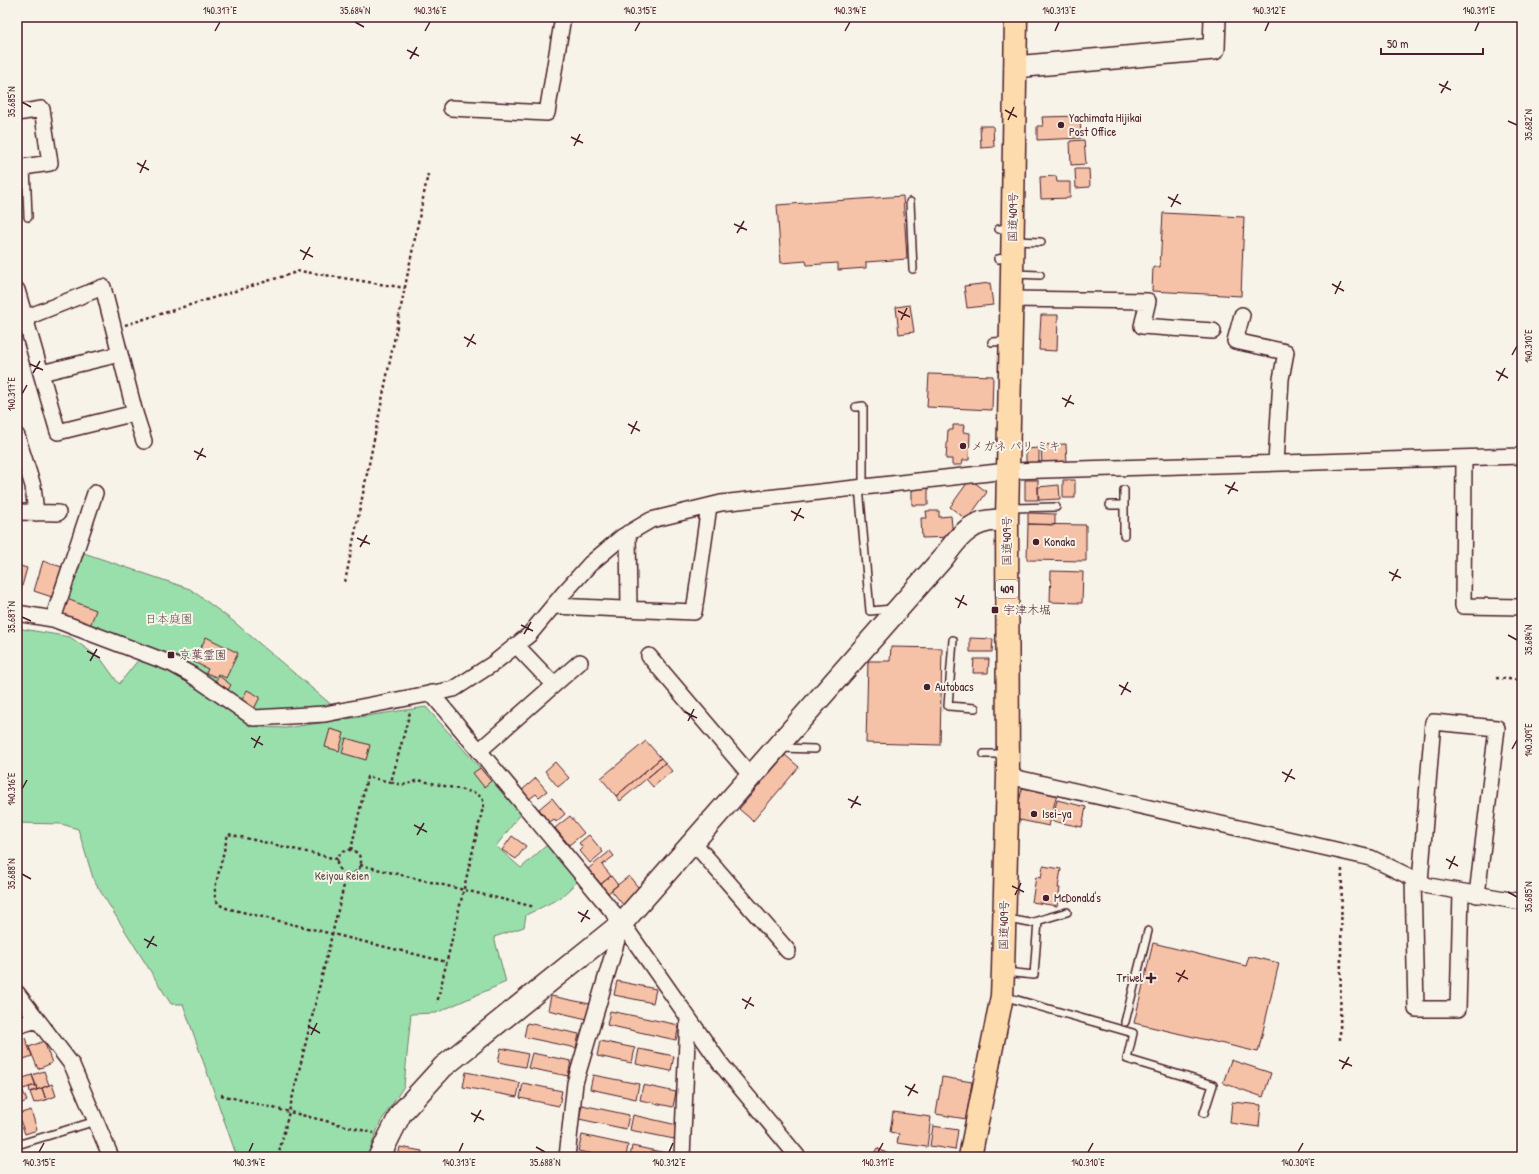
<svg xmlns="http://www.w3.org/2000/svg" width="1539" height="1174" viewBox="0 0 1539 1174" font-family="'Patrick Hand','Klee One',sans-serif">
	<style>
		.green { fill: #99dfab; stroke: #727f6b }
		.building { fill: #f6c2a7; stroke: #4a1f2b }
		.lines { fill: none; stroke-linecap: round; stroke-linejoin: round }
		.lane-casing { stroke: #4a1f2b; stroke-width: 10 }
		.street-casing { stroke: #4a1f2b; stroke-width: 18 }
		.secondary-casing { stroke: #4a1f2b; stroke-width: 24 }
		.highway-casing { stroke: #4a1f2b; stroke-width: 25 }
		.path { stroke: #4a1f2b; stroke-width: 2.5; stroke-dasharray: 3 3; stroke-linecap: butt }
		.lane { stroke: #f7f3e8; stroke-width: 7 }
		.street { stroke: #f7f3e8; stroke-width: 15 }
		.secondary { stroke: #f7f3e8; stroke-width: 21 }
		.highway { stroke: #fedbac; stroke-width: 22 }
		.ticks { fill: none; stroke: #4a1f2b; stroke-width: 1.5 }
		.poi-dot { fill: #4a1f2b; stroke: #f7f3e8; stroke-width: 1.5 }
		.labels { text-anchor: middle; stroke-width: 4; stroke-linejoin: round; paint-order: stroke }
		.shield { fill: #f7f3e8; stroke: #7e5f64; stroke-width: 1 }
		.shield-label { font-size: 11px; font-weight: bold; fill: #4a1f2b }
		.poi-label { font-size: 12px; fill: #4a1f2b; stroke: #f7f3e8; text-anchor: start }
		.street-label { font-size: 12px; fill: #4a1f2b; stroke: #f7f3e8 }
		.park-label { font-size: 12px; fill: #5e4f4b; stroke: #f7f3e8 }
		.neatline { fill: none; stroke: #4a1f2b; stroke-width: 1.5 }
		.ticks-label { font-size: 10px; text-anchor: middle; fill: #4a1f2b }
	</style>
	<rect width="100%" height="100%" fill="#f7f3e8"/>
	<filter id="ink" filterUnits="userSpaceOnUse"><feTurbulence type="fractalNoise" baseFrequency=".025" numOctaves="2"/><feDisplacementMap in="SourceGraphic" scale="8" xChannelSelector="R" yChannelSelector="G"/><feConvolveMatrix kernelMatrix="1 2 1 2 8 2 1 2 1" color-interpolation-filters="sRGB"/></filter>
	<g filter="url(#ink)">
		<path class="green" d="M81,552L190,589L233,621L334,707L255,711L57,616Z
			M17,628L70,637L101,659L119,684L139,659L182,676L199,686L239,717L259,727L286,728L426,707L521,814L496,846L521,868L548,844L579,880L560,898L526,915L524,927L494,937L506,982L436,1013L411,1014L404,1086L380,1123L367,1157H237L183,1004H171L94,881L78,829L62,824L17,823Z"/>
		<path class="building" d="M1080,116L1081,138L1037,140V126H1043L1042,117Z
			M980,126H993L994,147L981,148Z
			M1084,140L1086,164L1071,165L1070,141Z
			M1075,169H1089L1090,187L1076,188Z
			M1056,176L1057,182H1070V198L1041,199L1040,177Z
			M903,196L907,259L866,262V268L838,270V263L807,265L806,261L781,263L777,205Z
			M1163,213L1244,217L1241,296L1152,291L1153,267H1160Z
			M990,283L993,305L967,308L964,286Z
			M910,305L914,332L899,334L896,307Z
			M1041,315H1058L1057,351L1039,350Z
			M929,374L993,376L992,410L927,407Z
			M953,425H964L963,432L970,433L969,460H963L962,465H952V459H946L948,430H953Z
			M1066,444L1067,464L1042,465L1041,445Z
			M1039,448V466H1026V449Z
			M970,479L987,492L967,520L950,507Z
			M1025,480H1038V500H1025Z
			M1063,480H1075V498H1063Z
			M912,485H928V505H912Z
			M1059,485L1060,499L1039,500L1038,487Z
			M926,511H939V517L951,516L953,537L922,538L921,518H927Z
			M1028,513L1055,514V525L1028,524Z
			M1028,524L1086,525V561L1027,560Z
			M43,561L62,567L52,597L34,591Z
			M17,565L27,568L19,597L17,596Z
			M1051,571L1083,572L1082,603L1050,602Z
			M67,599L96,610L90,626L61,615Z
			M206,637L238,653L226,678L218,674L216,677L206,673L208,669L194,662Z
			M970,638L993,639L992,652H970Z
			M891,647L942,648L940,745L866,743L868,661H890Z
			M974,659H989L988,673H973Z
			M219,676L231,685L226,693L213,684Z
			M247,690L260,697L254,709L241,702Z
			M330,729L344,733L339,751L325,747Z
			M346,738L370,745L366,760L342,753Z
			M646,741L661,758L616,796L601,778Z
			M785,755L799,767L753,821L739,809Z
			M661,758L665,763L620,801L616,796Z
			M555,762L569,778L558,787L545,771Z
			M665,763L672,771L653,787L646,779Z
			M480,768L491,781L484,787L473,773Z
			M536,778L547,791L539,797L536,794L528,800L521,791Z
			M1023,785L1057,793L1049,826L1015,819Z
			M552,798L565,814L556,822L554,819L549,823L539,809Z
			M1057,800L1086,807L1082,827L1052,821Z
			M570,816L584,833L569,845L555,828Z
			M589,835L603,852L590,863L580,851L583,848L579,843Z
			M512,836L526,846L516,859L502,850Z
			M610,851L614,856L602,865L611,876L601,884L588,869Z
			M1043,866L1061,869L1058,888H1060L1057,906L1032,902L1036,877L1041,878Z
			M611,876L618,885L608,893L601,884Z
			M629,876L642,892L624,906L611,890Z
			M1153,943L1246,966L1249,956L1279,963L1258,1052L1134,1023Z
			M617,981L656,989L653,1003L614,995Z
			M551,996L590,1004L587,1019L548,1010Z
			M610,1011L679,1025L676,1040L607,1025Z
			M527,1023L579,1034L576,1048L524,1037Z
			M25,1038L32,1056L21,1060L17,1050V1041Z
			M44,1041L52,1063L38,1069L29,1047Z
			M600,1041L635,1048L632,1063L597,1056Z
			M501,1048L528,1054L525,1067L498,1062Z
			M639,1049L674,1056L671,1071L636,1064Z
			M17,1050L21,1060L17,1062Z
			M532,1053L571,1061L568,1076L528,1068Z
			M1231,1060L1271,1073L1263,1097L1223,1083Z
			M44,1071L49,1085L37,1090L32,1075Z
			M466,1072L520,1083L517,1097L463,1087Z
			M32,1075L36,1085L23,1089L20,1079Z
			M593,1075L639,1084L636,1099L590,1089Z
			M942,1077L972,1082L966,1119L936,1114Z
			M523,1083L562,1091L559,1106L520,1098Z
			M52,1084L56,1096L46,1100L42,1088Z
			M36,1085L37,1090L30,1092L29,1087Z
			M643,1085L676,1092L673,1107L640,1100Z
			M21,1086L27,1101L17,1105V1087Z
			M42,1088L46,1100L34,1103L30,1092Z
			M1232,1102L1261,1105L1259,1127L1230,1123Z
			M582,1105L629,1115L626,1129L579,1119Z
			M31,1110L37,1130L25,1134L18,1114Z
			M893,1112L931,1117L927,1147L897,1143L899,1134L890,1132Z
			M633,1115L677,1125L674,1139L630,1130Z
			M933,1126L958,1130L955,1150L930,1146Z
			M582,1135L628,1145L626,1157H610L578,1151Z
			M632,1146L676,1155V1157H630Z
			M400,1147L422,1151L421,1157H398Z
			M877,1148L888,1154L886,1157H872Z"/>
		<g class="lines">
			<g class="lane-casing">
				<path id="lane" d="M26,167L28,217
					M910,202L913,269
					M999,229L1011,228
					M1015,241L1041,242
					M998,259L1010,257
					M1015,274L1040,275
					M992,342L1009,341
					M856,407L863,406V487
					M859,487L870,611L892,609
					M1124,490V535
					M1110,505H1124
					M1010,508L1056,507
					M953,640L948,706L975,708
					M780,748L815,749
					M984,754H1005
					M1008,919L1030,923L1067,912
					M1005,972L1034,975L1038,921
					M1003,996L1133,1033L1127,1059L1213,1085L1204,1113
					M1125,1022L1148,931
					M17,1145L96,1121"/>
			</g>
			<g class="street-casing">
				<path id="street" d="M451,108L547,113L563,17
					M17,113L42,109L50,163L17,168
					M17,290L58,432L135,413
					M1012,299L1148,301L1142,326L1213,331
					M1242,315L1235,341L1286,352L1281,379L1276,463
					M25,318L103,287L135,413L144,441
					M41,373L120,354
					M17,436L33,486L36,513
					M1464,458L1463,606L1522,607
					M17,512L58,513
					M628,533L629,609
					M553,606L694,612L709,506
					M17,613L53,619L172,664L192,675L254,718L325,714L454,689L494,663L529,635L563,594L590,564L622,537L651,520L721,503L1007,471L1522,456
					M53,619L95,493
					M516,645L554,685
					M649,656L751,776
					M431,693L622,923L720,1063L798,1157
					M479,751L580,662
					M1008,776L1371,858L1429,886L1522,902
					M693,842L788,951
					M1413,878L1416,1009H1458L1461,892
					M1420,882L1433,722L1497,728L1477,895
					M17,993L72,1065L111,1157
					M17,1026L37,1020
					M567,1157L575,1083L622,923
					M682,1157L688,1018"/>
			</g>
			<g class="secondary-casing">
				<path id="secondary" d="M1015,67L1214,49L1215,17
					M379,1157L401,1113L443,1067L622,923L943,558C954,543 967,524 988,521C994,520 1000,520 1007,520"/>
			</g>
			<g class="highway-casing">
				<path id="highway" d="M970,1157L1002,996L1003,971L1008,776L1007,520L1012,274L1016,17"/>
			</g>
			<path class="path" d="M125,325L300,271L405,288
				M345,582L428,174
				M1496,678L1522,680
				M391,782C402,786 408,785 418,780L476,793L482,798L484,803L437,1003
				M351,850L367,777L391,782L410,712
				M337 862a12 12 0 1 1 24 0a12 12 0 1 1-24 0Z
				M337,859L228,834L215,888V896L218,904L226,908L447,962
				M360,865L535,907
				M1340,1040L1342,866
				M221,1095L374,1133
				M278,1157L347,873"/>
			<use href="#lane" class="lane"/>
			<use href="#street" class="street"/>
			<use href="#secondary" class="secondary"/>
			<use href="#highway" class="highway"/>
		</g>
	</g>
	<path class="ticks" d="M355,22L364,27M215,31L220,22M425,31L430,22M635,31L640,22M845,31L850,22M1055,31L1059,22M1265,31L1269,22M1475,31L1479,22M407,50L419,56M410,59L417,47M1439,84L1451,90M1441,93L1448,81M22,102L31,107M1005,110L1017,117M1008,120L1014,107M1508,121L1517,125M571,137L583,143M574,146L580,134M137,163L149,170M140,173L146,160M1168,197L1181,204M1171,207L1178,194M734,224L747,230M737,233L744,221M300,250L313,257M303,260L310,247M1332,284L1344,291M1335,294L1341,281M898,311L910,317M901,320L907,308M464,337L476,344M467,347L474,334M1512,355L1517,346M30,364L43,370M1496,371L1508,378M33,373L40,361M1498,381L1505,368M22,394L27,385M1062,398L1074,404M1065,407L1071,395M628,424L640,431M631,434L637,421M194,451L206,457M197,460L203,448M1225,485L1238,491M1228,494L1235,482M791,511L804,518M794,521L801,508M357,538L370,544M360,547L367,535M1389,572L1401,578M1392,581L1398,569M955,598L967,605M958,608L964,595M22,617L31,621M521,625L533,631M524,634L531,622M1508,635L1517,640M87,651L100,658M90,661L97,649M1119,685L1131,692M1121,695L1128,682M685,712L697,718M688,721L694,709M251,738L263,745M254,748L260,736M1512,749L1517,740M1282,772L1295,779M1285,782L1292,769M22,789L27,780M848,799L861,805M851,808L858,796M414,825L427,832M417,835L424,823M1446,859L1458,866M1449,869L1455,856M22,874L31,879M1012,886L1024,892M1508,892L1517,897M1015,895L1021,883M578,912L590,919M581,922L588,910M144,939L157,946M147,948L154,936M1176,973L1188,979M1178,982L1185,970M742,999L754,1006M745,1009L751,997M308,1026L320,1033M311,1035L317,1023M1339,1060L1352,1066M1342,1069L1349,1057M905,1086L918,1093M908,1096L915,1084M471,1113L484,1120M474,1122L481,1110M536,1147L545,1152M39,1152L44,1143M249,1152L253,1143M459,1152L463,1143M669,1152L673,1143M878,1152L883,1143M1088,1152L1093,1143M1298,1152L1303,1143"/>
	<g class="poi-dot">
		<circle cx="1061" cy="125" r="4"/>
		<circle cx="963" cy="446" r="4"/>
		<circle cx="1036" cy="542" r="4"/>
		<rect x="991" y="606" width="8" height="8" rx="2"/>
		<rect x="167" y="651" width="8" height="8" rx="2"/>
		<circle cx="927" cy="687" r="4"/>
		<circle cx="1034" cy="814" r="4"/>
		<circle cx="1046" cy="898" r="4"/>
		<path d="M1149 972h4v4h4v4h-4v4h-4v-4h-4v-4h4z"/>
	</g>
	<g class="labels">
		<rect class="shield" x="996" y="580" width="22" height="18" rx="3"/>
		<g class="shield-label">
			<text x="1007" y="593">409</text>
		</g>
		<g class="poi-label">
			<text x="1069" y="122">Yachimata Hijikai<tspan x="1069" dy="14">Post Office</tspan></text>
			<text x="971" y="450">メガネ パリ ミキ</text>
			<text x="1044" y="546">Konaka</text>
			<text x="1003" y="614">宇津木堀</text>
			<text x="179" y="659">京葉霊園</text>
			<text x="935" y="691">Autobacs</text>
			<text x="1042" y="818">Isei-ya</text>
			<text x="1054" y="902">McDonald's</text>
			<text x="1143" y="982" text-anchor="end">Triwel</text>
		</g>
		<g class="street-label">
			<text transform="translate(1013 217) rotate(-89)" y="4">国道409号</text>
			<text transform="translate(1007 541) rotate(-90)" y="4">国道409号</text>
			<text transform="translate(1004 925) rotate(-89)" y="4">国道409号</text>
		</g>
		<g class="park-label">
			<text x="169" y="623">日本庭園</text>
			<text x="342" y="880">Keiyou Reien</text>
		</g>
	</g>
	<rect width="1539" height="1174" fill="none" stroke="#f7f3e8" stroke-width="44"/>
	<path d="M1381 48v6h102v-6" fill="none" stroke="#4a1f2b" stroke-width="2"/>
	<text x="1387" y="48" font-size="12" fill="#4a1f2b" stroke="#f7f3e8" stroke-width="3" paint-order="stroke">50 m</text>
	<rect x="22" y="22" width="1495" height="1130" class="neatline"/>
	<g class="ticks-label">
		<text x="220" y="14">140.317°E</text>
		<text x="355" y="14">35.684°N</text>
		<text x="430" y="14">140.316°E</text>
		<text x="640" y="14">140.315°E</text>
		<text x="850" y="14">140.314°E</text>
		<text x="1059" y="14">140.313°E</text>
		<text x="1269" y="14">140.312°E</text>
		<text x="1479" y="14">140.311°E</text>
		<text transform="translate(11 102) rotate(-90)" y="4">35.685°N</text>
		<text transform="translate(1528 125) rotate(-90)" y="4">35.682°N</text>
		<text transform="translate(1528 346) rotate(-90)" y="4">140.310°E</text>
		<text transform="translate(11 394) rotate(-90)" y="4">140.317°E</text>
		<text transform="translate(11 617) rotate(-90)" y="4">35.687°N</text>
		<text transform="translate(1528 640) rotate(-90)" y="4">35.684°N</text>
		<text transform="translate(1528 740) rotate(-90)" y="4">140.309°E</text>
		<text transform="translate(11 789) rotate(-90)" y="4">140.316°E</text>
		<text transform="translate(11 874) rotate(-90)" y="4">35.688°N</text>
		<text transform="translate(1528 897) rotate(-90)" y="4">35.685°N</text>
		<text x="39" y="1166">140.315°E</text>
		<text x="249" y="1166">140.314°E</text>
		<text x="459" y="1166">140.313°E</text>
		<text x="545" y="1166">35.688°N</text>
		<text x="669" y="1166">140.312°E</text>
		<text x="878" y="1166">140.311°E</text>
		<text x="1088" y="1166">140.310°E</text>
		<text x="1298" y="1166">140.309°E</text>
	</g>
</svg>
